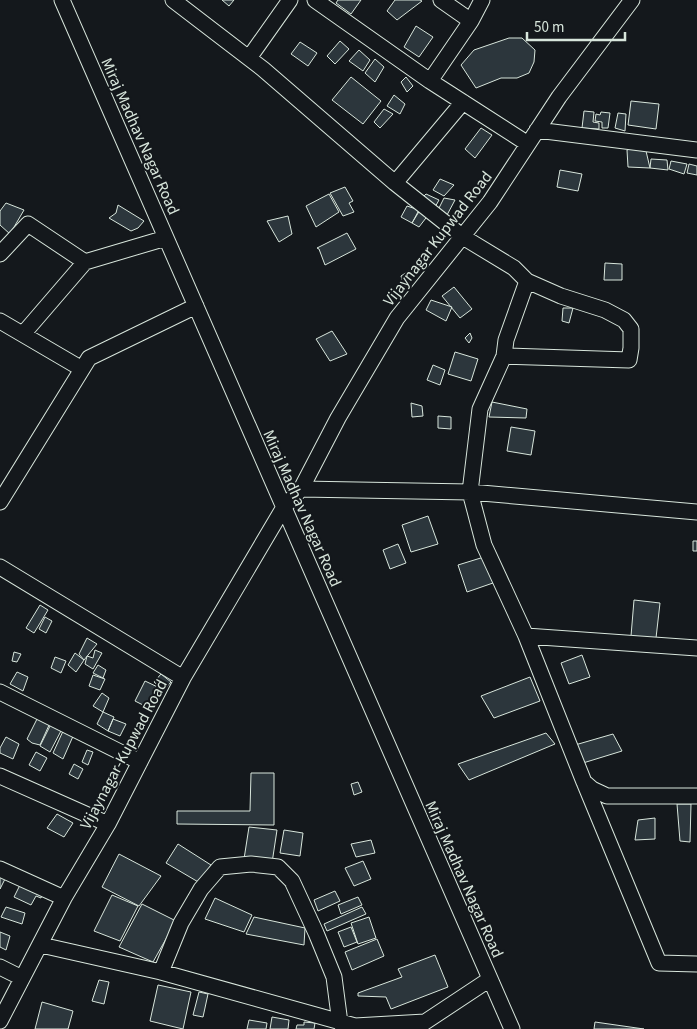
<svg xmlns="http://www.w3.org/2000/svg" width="697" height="1029" viewBox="0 0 697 1029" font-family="'Source Sans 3',sans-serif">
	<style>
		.building { fill: #2c363c; stroke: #d8e6dc }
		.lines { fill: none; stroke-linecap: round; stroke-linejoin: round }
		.minor-casing { stroke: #d8e6dc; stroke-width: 17 }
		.minor { stroke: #14181c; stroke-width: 15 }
		.labels { text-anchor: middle; stroke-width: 4; stroke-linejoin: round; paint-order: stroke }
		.street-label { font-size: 16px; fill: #d8e6dc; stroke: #14181c }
	</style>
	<rect width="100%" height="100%" fill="#14181c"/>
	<path class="building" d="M222,0H234L229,6Z
		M338,0H361L351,14L336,3Z
		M395,0H420L422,1L397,20L387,11Z
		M416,26L433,37L419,57L404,47Z
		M509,38H522L535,50L534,62L529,73L517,78H501L476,88L461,65L474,50Z
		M340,41L349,49L335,64L327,56Z
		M300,42L317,53L308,66L291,54Z
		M359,50L370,60L363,71L349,61Z
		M375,59L384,67L375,82L365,73Z
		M351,77L381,101L363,124L332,100Z
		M406,77L413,86L407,92L401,82Z
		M394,95L405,104L400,114L387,106Z
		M631,101L659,104L656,129L628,125Z
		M384,109L393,114L380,128L374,122Z
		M584,111L594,112L593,122L599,123V129L582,128Z
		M601,112L610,113L608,128H602V122L595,121L596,114L600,115Z
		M618,113L626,114L625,131L615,128Z
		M481,128L492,135L475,158L465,149Z
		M636,147L646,151L650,168L628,167L627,150Z
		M651,159L667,160L668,170L650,168Z
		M671,161L687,164L684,174L669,169Z
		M689,164L697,166V175L687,173Z
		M560,170L582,174L578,191L557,187Z
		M440,179L454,185L444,196L433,190Z
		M345,187L353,201L349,203L354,212L343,216L330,193Z
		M329,194L339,212L316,227L306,206Z
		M426,194L439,200L434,209L421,199Z
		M444,198L455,200L447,215L438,210Z
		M6,203L24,210L10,234L0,225V211Z
		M118,205L144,221L138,228L131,231L109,218L116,213Z
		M407,206L419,210L412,223L401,217Z
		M420,210L429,214L419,227L412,223Z
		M288,216L292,234L279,242L267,221Z
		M347,233L356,249L325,265L319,249L317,248Z
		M605,263L622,264V280H604Z
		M410,270L412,280L404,287L401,276Z
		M454,287L472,309L460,318L442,296Z
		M431,300L452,307L446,321L426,310Z
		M563,308H573L569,323L562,321Z
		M332,331L347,354L330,361L316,339Z
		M470,333L472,338L469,343L465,338Z
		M455,352L478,359L471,381L448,374Z
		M433,365L445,370L440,385L427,380Z
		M492,402L527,409L526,418L489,417Z
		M411,403L422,406L423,416L412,417Z
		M438,416L451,417V429L438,428Z
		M511,427L535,431L531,455L507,451Z
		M428,516L438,544L411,552L402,525Z
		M693,541H697V551H693Z
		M398,544L406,563L390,569L383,550Z
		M484,557L493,583L467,592L458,565Z
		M634,600L660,603L656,638L631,636Z
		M40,605L48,610L34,633L26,628Z
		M45,617L52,621L46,633L39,629Z
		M87,638L97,644L84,660L79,654Z
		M95,650L102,653L93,669L85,664L87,656L93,658Z
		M14,652L21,654L17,662L12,661Z
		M75,653L84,660L76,672L68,665Z
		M582,655L590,677L569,684L561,663Z
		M55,657L66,661L61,673L51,668Z
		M98,665L106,670L103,678L93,673Z
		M17,672L28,677L23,691L10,684Z
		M161,674L171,682L164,690L154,682Z
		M93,675L105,679L100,690L89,686Z
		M530,677L540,701L494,718L481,696Z
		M145,681L164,690L153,710L135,701Z
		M102,693L109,698L103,712L93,706Z
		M103,712L114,717L108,731L97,724Z
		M38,717L50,723L40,745L32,743L27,739Z
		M113,719L126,724L120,736L108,731Z
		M51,724L62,729L50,752L40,746Z
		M64,729L74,734L63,759L53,753Z
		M546,733L555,744L469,780L458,764Z
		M613,734L622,751L583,763L575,745Z
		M6,737L19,744L13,759L0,753V748Z
		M87,750L93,752L88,765L82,762Z
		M36,752L47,758L40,771L29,765Z
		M74,764L83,769L78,779L69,774Z
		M251,773H274V825L177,824V811H250Z
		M358,782L362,792L354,795L351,784Z
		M677,804H691L690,842L680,841Z
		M57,814L73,823L64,837L47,828Z
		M655,818V839L635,840L638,820Z
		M249,827L277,830L272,863L244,859Z
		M284,830L303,833L300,856L280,853Z
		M371,840L375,853L356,857L351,844Z
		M178,844L211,865L200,883L166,863Z
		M119,854L161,876L139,906L102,887Z
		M363,861L371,879L354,886L345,868Z
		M0,875L6,877L0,889Z
		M20,885L42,895L41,898L36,896L31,905L14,897Z
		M335,891L340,901L318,911L314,900Z
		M112,895L138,906L120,941L94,931Z
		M358,897L362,905L341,914L338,905Z
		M215,898L252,915L244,932L205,919Z
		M142,904L176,921L153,962L119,947Z
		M6,907L25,913L22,924L1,917Z
		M362,907L366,914L327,931L324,924Z
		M254,917L305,928L304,945L246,934Z
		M369,917L376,938L358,944L351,923Z
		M351,927L357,942L344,947L338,932Z
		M0,932L10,936L6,950L0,947Z
		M377,939L384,956L352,970L345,952Z
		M435,955L448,987L391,1009L386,997L358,996V993L402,977L398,969Z
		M99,980L109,982L104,1004L92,1001Z
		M158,985L191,992L183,1029L150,1021Z
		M199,992L208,994L203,1017L193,1015Z
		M42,1002L73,1011L68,1029H35Z
		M272,1017L289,1020L288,1029H270Z
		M249,1020L267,1023L266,1029H247Z
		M304,1022L315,1023L314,1029H296L297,1025H304Z
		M595,1022L644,1029H594Z"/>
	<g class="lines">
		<g class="minor-casing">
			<path id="minor" d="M62,0L512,1029
				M173,0L263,69L395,183L463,237L514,268L527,281L561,296L605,310L624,320L631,329V348L629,360L504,356
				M315,0L430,81L528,144
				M471,21L482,0
				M249,58L290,0
				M430,81L471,21L441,0
				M537,130L697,150
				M395,183L463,102
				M0,254L28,224L85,262L166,238
				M527,281L506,340L504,356L480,409L470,492L484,545L526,636L584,782L592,789L607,796H697
				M0,321L82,369
				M23,334L85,262
				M301,489L470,492L697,512
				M0,502L89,358L196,306
				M0,567L183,678
				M526,636L697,648
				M0,692L140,762
				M0,776L108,824
				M584,782L659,963L697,964
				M0,869L64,898
				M41,945L161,972L355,1026L425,1022L490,979
				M0,967L22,978
				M161,972L181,923L201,889L220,867L251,864L278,867L292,881L316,933L334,977L340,1023
				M0,1021L64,898L108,824L183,678L284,507L301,489L338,418L397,318L490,202L559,97L632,0"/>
		</g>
		<use href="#minor" class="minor"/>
	</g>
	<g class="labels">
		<g class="street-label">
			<text transform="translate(141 136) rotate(66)" y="6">Miraj Madhav Nagar Road</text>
			<text transform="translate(437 238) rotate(-52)" y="6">Vijaynagar Kupwad Road</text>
			<text transform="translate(303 508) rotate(66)" y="6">Miraj Madhav Nagar Road</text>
			<text transform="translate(123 754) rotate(-62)" y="6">Vijaynagar-Kupwad Road</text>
			<text transform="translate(465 879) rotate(66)" y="6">Miraj Madhav Nagar Road</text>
		</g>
	</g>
	<path d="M527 32v8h98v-8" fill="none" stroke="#d8e6dc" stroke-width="2.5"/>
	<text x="534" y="32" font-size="15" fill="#d8e6dc" stroke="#14181c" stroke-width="4" paint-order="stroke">50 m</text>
</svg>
